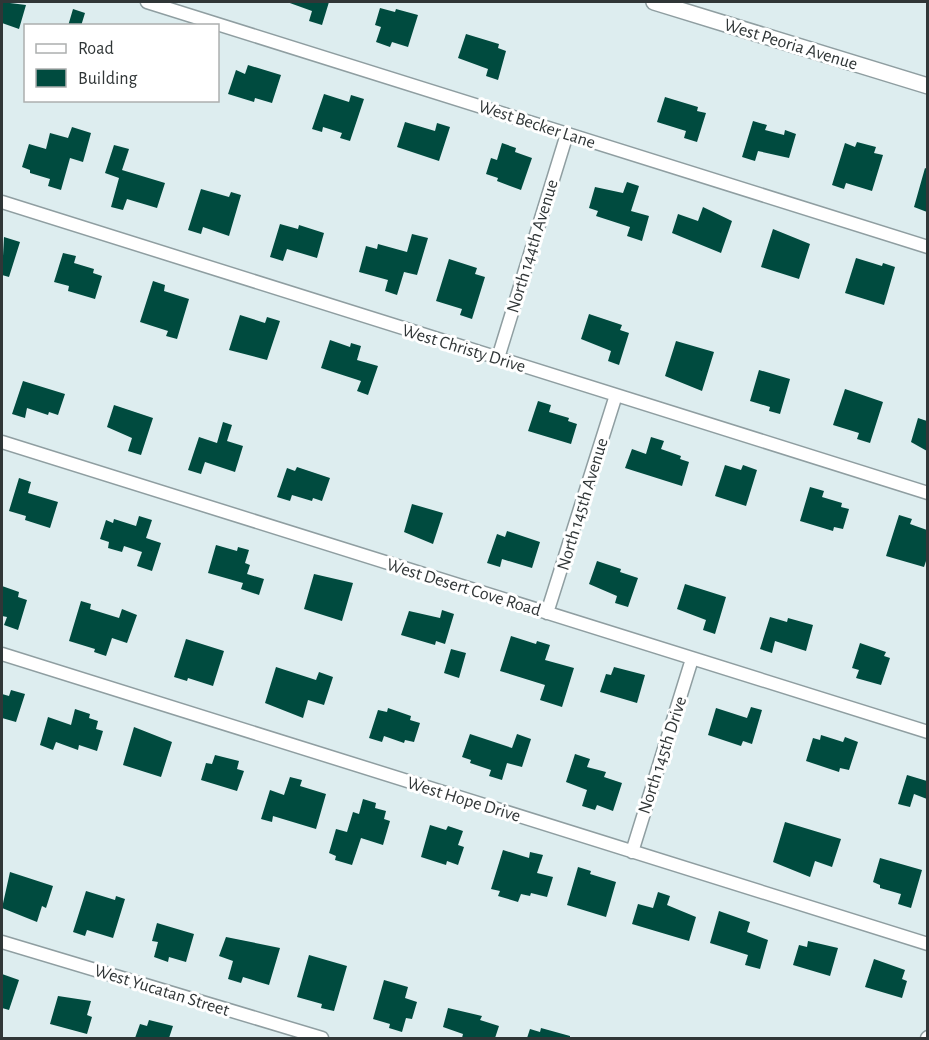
<svg xmlns="http://www.w3.org/2000/svg" width="929" height="1040" viewBox="0 0 929 1040" font-family="'Alegreya Sans',sans-serif">
	<style>
		.building { fill: #004b3f }
		.lines { fill: none; stroke-linecap: round; stroke-linejoin: round }
		.minor-casing { stroke: #8f9ea1; stroke-width: 15 }
		.major-casing { stroke: #8f9ea1; stroke-width: 18 }
		.minor { stroke: #fff; stroke-width: 12 }
		.major { stroke: #fff; stroke-width: 15 }
		.labels { text-anchor: middle; stroke-width: 6; stroke-linejoin: round; paint-order: stroke }
		.street-label { font-size: 18px; fill: #303637; stroke: #fff }
	</style>
	<rect width="100%" height="100%" fill="#ddedef"/>
	<path class="building" d="M2,2L26,5L19,29L2,23Z
		M287,2H329L322,25L309,21L312,11Z
		M380,8L395,12L396,9L418,15L408,47L392,42L390,47L376,42L381,27L375,25Z
		M73,9L85,13L81,26H68Z
		M466,34L499,44L498,48L506,51L498,80L486,76L488,69L458,58Z
		M248,65L281,75L272,103L255,98L254,102L228,94L236,70L245,74Z
		M324,94L349,102L351,95L364,99L350,141L340,138L342,133L323,127L322,132L312,129Z
		M665,97L698,107L697,111L706,113L697,142L684,138L686,131L657,122Z
		M753,121L767,125L765,130L784,135L785,130L796,134L789,158L758,151L755,161L742,157Z
		M405,122L435,131L437,123L450,127L439,161L397,147Z
		M72,127L91,133L83,162L70,158L61,190L48,186L50,179L30,173V170L22,167L29,144L46,149L50,133L68,138Z
		M857,142L876,147L874,153L883,155L872,191L846,183L844,189L832,185L845,143L855,147Z
		M502,143L516,148L515,152L532,158L521,190L497,181L498,178L486,174L491,158L497,160Z
		M114,145L129,149L122,170L165,183L157,208L127,199L123,210L111,207L119,178L105,173Z
		M925,168L927,169V212L914,207Z
		M627,182L639,186L631,211L649,216L642,241L627,236L630,227L596,216L598,211L589,208L595,187L623,193Z
		M201,189L229,197L231,192L241,195L229,236L203,227L201,234L188,230Z
		M703,207L732,221L721,253L672,233L678,214L698,221Z
		M280,224L298,229L299,225L324,233L317,258L287,249L283,261L270,257Z
		M773,229L810,244L799,279L761,267Z
		M412,234L428,238L417,275L404,272L397,295L385,291L388,280L359,272L366,246L377,249L378,244L407,252Z
		M4,237L20,242L9,277L2,275Z
		M63,253L76,256L74,263L94,269L93,273L102,276L95,299L68,291L69,286L54,282Z
		M856,258L882,266L883,263L895,267L884,305L845,293Z
		M449,259L477,268L475,274L485,277L472,319L460,315L462,309L436,301Z
		M153,281L165,285L164,291L189,299L177,339L166,336L168,331L140,322Z
		M589,314L622,325L620,330L629,333L619,365L608,361L611,351L581,339Z
		M240,315L265,323L267,317L280,321L267,360L229,350Z
		M330,340L350,347L351,343L361,346L357,360L378,366L368,395L357,391L361,381L321,368Z
		M676,341L714,352L702,391L665,376Z
		M759,370L790,379L780,414L769,411L770,407L750,401Z
		M23,381L65,394L58,415L49,412L48,415L27,408L25,418L12,414Z
		M845,389L883,402L870,443L857,439L859,433L833,425Z
		M538,401L551,405L549,412L569,418L568,421L577,424L571,444L528,431Z
		M114,405L153,418L141,455L128,451L132,438L107,427Z
		M918,418L927,421V451L911,442Z
		M223,422L232,425L227,441L243,446L235,472L205,462L201,474L188,470L199,437L217,443Z
		M651,437L664,441L661,449L681,456L680,459L689,462L682,486L625,468L632,449L646,454Z
		M725,465L741,470L743,465L757,470L746,506L715,496Z
		M297,467L330,478L322,501L313,498L312,501L292,495L290,501L277,497L287,468L295,471Z
		M19,478L31,482L28,493L58,502L50,528L25,520L26,516L9,511Z
		M810,487L824,491L822,497L842,503L841,507L849,509L843,529L834,527L833,531L800,521Z
		M412,504L443,513L433,544L404,532Z
		M899,515L912,519L910,524L927,530V558L924,567L886,556Z
		M139,516L152,520L146,538L161,543L152,571L137,566L142,552L124,546L122,552L108,548L109,542L100,539L106,520L113,523L114,519L136,526Z
		M507,531L540,542L532,568L502,559L500,567L487,563L497,534L505,537Z
		M216,545L237,551L238,547L249,550L245,563L250,565L247,574L264,579L259,595L241,589L243,583L208,573Z
		M597,561L621,569L620,572L638,578L628,607L615,603L617,596L589,584Z
		M314,574L353,583L342,621L304,609Z
		M685,584L726,597L715,634L703,630L706,620L677,609Z
		M2,586L19,592L18,597L27,600L18,630L4,625L7,617L2,616Z
		M81,601L91,604L90,609L119,618L122,609L137,615L127,643L112,638L106,656L94,652L95,649L69,641Z
		M442,610L454,614L445,644L436,641L435,645L401,635L409,611L440,618Z
		M770,617L787,622L788,618L813,625L806,651L775,641L772,653L760,649Z
		M511,636L536,644L537,641L550,645L545,660L574,668L562,707L540,700L545,685L500,671Z
		M186,639L224,651L213,686L188,678L187,681L174,677Z
		M860,643L886,652L884,656L890,658L881,685L856,678L859,670L852,668Z
		M451,649L466,653L459,678L444,673Z
		M276,667L316,680L319,672L333,677L324,705L308,700L303,718L265,703Z
		M614,667L645,675L637,703L600,692L606,674L611,675Z
		M11,690L25,694L16,722L2,718V694L9,696Z
		M751,707L762,710L752,744L743,741L741,746L708,735L716,708L747,718Z
		M388,708L411,716L410,720L420,723L414,742L405,740L404,743L384,736L382,742L369,738L378,710L387,712Z
		M75,709L90,714L89,718L98,721L96,729L103,731L97,751L79,745L78,750L56,742L53,750L40,745L48,717L71,725Z
		M134,727L172,742L161,777L123,765Z
		M470,734L512,748L517,734L531,739L522,767L507,763L502,780L489,776L491,770L470,763L471,760L462,757Z
		M821,735L843,742L845,737L858,742L849,770L840,768L839,772L806,761L813,738L820,740Z
		M575,754L590,759L587,767L606,772L604,777L622,783L613,811L597,805L595,810L582,806L587,790L566,782Z
		M215,755L239,761L237,769L244,771L237,791L201,780L206,763L212,764Z
		M907,775L927,781V799L914,794L910,807L898,804Z
		M290,777L302,780L300,786L326,794L316,829L273,816L272,822L261,819L270,790L284,795Z
		M363,799L376,803L375,808L386,811L384,819L390,821L383,845L361,838L352,865L335,860L336,856L329,853L336,829L347,832L353,812L359,814Z
		M785,822L841,839L832,867L815,861L810,877L773,862Z
		M430,825L446,830L448,826L463,831L458,845L464,847L458,865L447,861L446,865L421,857Z
		M503,850L529,858L530,852L543,855L537,873L553,877L547,897L531,893L530,896L521,894L518,902L498,896L500,891L491,889Z
		M880,858L922,870L911,908L898,904L901,894L880,888V885L873,882Z
		M578,867L591,871L590,874L616,882L606,917L567,905Z
		M10,872L53,886L46,908L42,906L37,922L2,908Z
		M86,891L115,900L116,896L125,899L113,938L87,930L85,936L73,932Z
		M658,892L670,896L667,905L696,917L689,941L632,924L638,904L653,908Z
		M719,911L750,922L747,932L768,940L760,969L745,965L748,955L710,943Z
		M157,923L194,934L186,962L169,957L168,962L154,957L158,942L152,941Z
		M226,937L280,948L269,985L243,977L241,983L228,979L233,961L219,956Z
		M808,941L838,948L830,976L793,965L799,945L807,947Z
		M309,955L347,966L334,1011L321,1008L322,1004L297,997Z
		M874,959L905,970L902,979L907,981L902,998L865,987Z
		M2,974L19,980L9,1010L2,1008Z
		M384,980L408,987L405,998L417,1002L412,1019L406,1018L402,1032L389,1028L390,1024L373,1019Z
		M58,996L91,1001L87,1015L92,1017L87,1034L50,1024Z
		M448,1008L482,1016L480,1020L499,1026L495,1038H462L463,1034L443,1027Z
		M149,1020L173,1026L169,1038H135L140,1024L147,1026Z
		M541,1028L570,1036V1038H527L530,1029L540,1032Z"/>
	<g class="lines">
		<g class="minor-casing">
			<path id="minor" d="M147,2L928,247
				M2,202L928,493
				M498,358L567,134
				M2,442L928,732
				M547,613L616,395
				M2,654L928,944
				M632,852L692,659
				M2,942L322,1038
				M927,1038L928,1037"/>
		</g>
		<g class="major-casing">
			<path id="major" d="M654,2L928,86"/>
		</g>
		<use href="#minor" class="minor"/>
		<use href="#major" class="major"/>
	</g>
	<g class="labels">
		<g class="street-label">
			<text transform="translate(791 44) rotate(17)" y="6">West Peoria Avenue</text>
			<text transform="translate(537 124) rotate(18)" y="6">West Becker Lane</text>
			<text transform="translate(532 246) rotate(-73)" y="6">North 144th Avenue</text>
			<text transform="translate(464 348) rotate(17)" y="6">West Christy Drive</text>
			<text transform="translate(582 504) rotate(-73)" y="6">North 145th Avenue</text>
			<text transform="translate(464 587) rotate(17)" y="6">West Desert Cove Road</text>
			<text transform="translate(662 755) rotate(-72)" y="6">North 145th Drive</text>
			<text transform="translate(464 799) rotate(17)" y="6">West Hope Drive</text>
			<text transform="translate(162 990) rotate(17)" y="6">West Yucatan Street</text>
		</g>
	</g>
	<rect width="929" height="1040" fill="none" stroke="#303637" stroke-width="6"/>
	<rect x="24" y="24" width="195" height="78" fill="#ffffff" stroke="#acafaf" stroke-width="1.5"/>
	<rect x="36" y="44" width="30" height="9" fill="#ffffff" stroke="#acafaf" stroke-width="1.5"/>
	<text x="78" y="54" font-size="18" fill="#303637">Road</text>
	<rect x="36" y="69" width="30" height="18" fill="#004b3f" stroke="#acafaf" stroke-width="1.5"/>
	<text x="78" y="84" font-size="18" fill="#303637">Building</text>
</svg>
